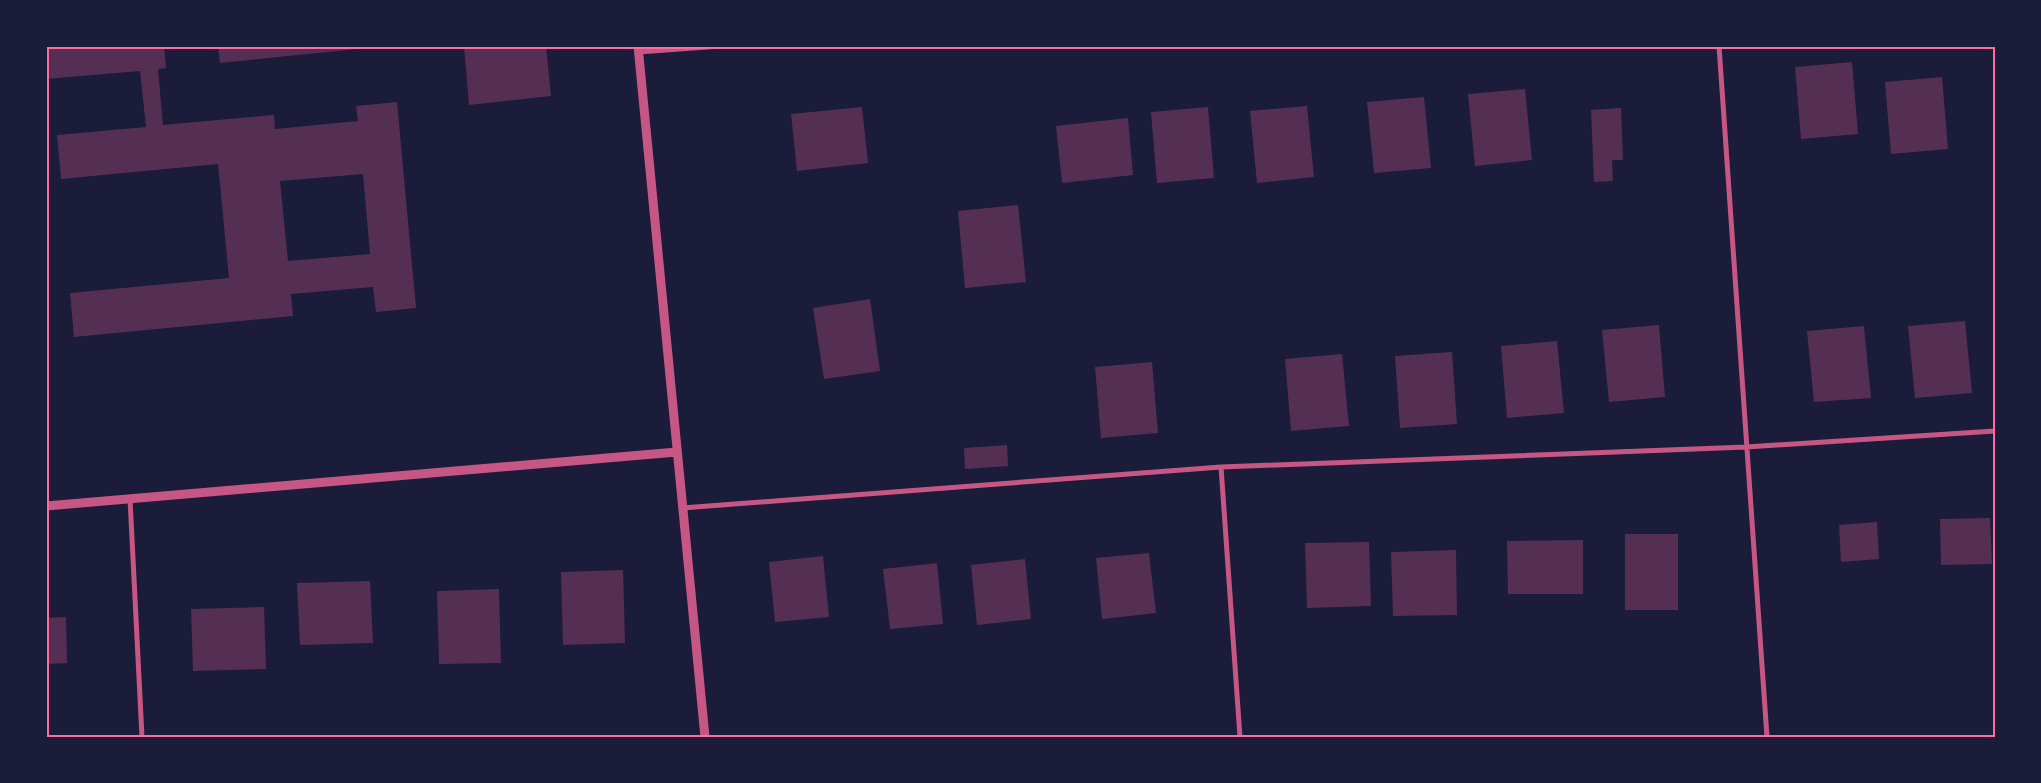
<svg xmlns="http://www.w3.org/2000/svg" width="2041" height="783" viewBox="0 0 2041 783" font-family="'Roboto Serif',serif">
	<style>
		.building { fill: #542f53; fill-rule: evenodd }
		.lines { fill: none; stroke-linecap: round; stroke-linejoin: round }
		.minor { stroke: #c65784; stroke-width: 5 }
		.tertiary { stroke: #c65784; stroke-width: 9 }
		.neatline { fill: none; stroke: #ff6b9d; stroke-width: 2 }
	</style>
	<rect width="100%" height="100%" fill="#1b1b3a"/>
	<path class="building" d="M46,46H164L166,68L158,69L163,125L274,115L275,129L358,121L356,106L397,102L416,308L376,312L373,287L291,294L293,316L74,337L70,293L229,278L218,164L61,179L57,135L146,127L140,71L46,79ZM363,174L370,254L288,261L280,181Z
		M218,46H366V48L220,63Z
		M464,46H546L551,96L469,105Z
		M1852,62L1858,134L1801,139L1795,67Z
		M1942,77L1948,149L1891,154L1885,82Z
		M1525,89L1532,160L1475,166L1468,94Z
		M1424,97L1431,168L1374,173L1367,102Z
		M1307,106L1314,177L1257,183L1250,111Z
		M862,107L868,163L797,171L791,114Z
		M1208,107L1214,178L1157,183L1151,112Z
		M1621,108L1623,160H1612L1613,181L1594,182L1591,110Z
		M1128,118L1133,175L1062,183L1056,126Z
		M1018,205L1026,282L965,288L958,211Z
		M870,299L880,371L824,379L813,308Z
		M1965,321L1972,393L1915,398L1908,326Z
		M1659,325L1665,397L1609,402L1602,330Z
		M1864,326L1871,398L1814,402L1807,331Z
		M1557,341L1564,413L1507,418L1501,346Z
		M1452,352L1457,424L1400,428L1395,356Z
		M1342,354L1349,426L1291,431L1285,359Z
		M1152,362L1158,433L1101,438L1095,367Z
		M1007,445L1008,466L965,469L964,448Z
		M1990,518L1992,564L1941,565L1940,519Z
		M1877,522L1879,559L1841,562L1839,525Z
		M1625,534H1678V610H1625Z
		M1583,540V594H1508L1507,541Z
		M1369,542L1371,606L1307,608L1305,543Z
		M1456,550L1457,615L1393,616L1391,552Z
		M1149,553L1156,613L1102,619L1096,558Z
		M823,556L829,617L775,622L769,562Z
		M1025,559L1031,619L977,625L971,565Z
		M937,563L943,624L890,629L883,569Z
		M623,570L625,643L563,645L561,572Z
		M370,581L373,643L300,645L297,583Z
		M499,589L501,663L439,664L437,591Z
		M264,607L266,669L193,671L191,609Z
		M66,617L67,663L46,664V618Z"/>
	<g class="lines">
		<path class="minor" d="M1719,46L1767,737
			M638,52L721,46
			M1221,467L1240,737
			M130,499L142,737
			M682,508L1221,467L1746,447L1995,431"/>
		<path class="tertiary" d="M638,46L705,737
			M46,506L677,452"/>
	</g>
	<rect width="2041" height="783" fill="none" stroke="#1b1b3a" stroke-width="95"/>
	<rect x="48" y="48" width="1946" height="688" class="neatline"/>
</svg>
